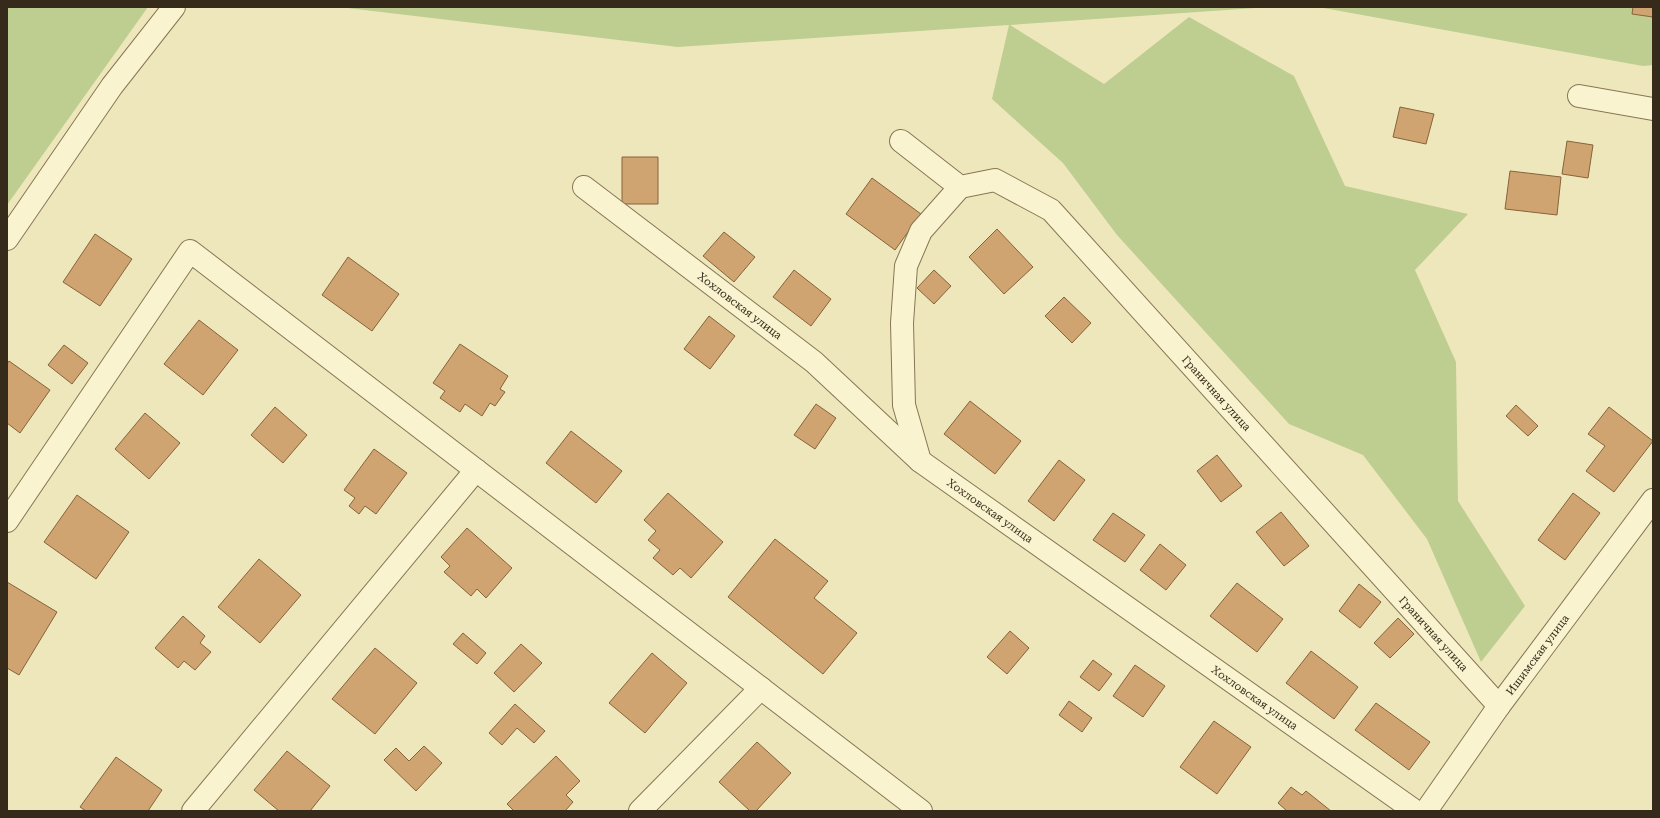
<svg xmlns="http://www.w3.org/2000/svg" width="1660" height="818" viewBox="0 0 1660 818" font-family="'Roboto Serif',serif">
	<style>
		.green { fill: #becd90 }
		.building { fill: #cfa470; stroke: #87633a }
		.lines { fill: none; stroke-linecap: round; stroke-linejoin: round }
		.minor-casing { stroke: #877655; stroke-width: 24 }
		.minor { stroke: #faf3cf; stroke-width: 22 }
		.labels { text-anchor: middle; stroke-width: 3; stroke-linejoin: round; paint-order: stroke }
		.street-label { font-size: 11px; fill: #362b1b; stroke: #f6f0cc }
	</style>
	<rect width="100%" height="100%" fill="#efe7bc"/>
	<path class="green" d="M7,7H148L7,205Z
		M339,7H1270L1010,25L1104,84L1189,17L1294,76L1345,186L1468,214L1415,270L1456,362L1458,501L1525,606L1481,662L1427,539L1363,455L1289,424L1117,235L1063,163L992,99L1009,25L678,47Z
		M1318,7H1653V65L1643,66Z"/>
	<path class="building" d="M1633,7H1653V17L1632,14Z
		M1400,107L1434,114L1426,144L1393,137Z
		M1567,141L1593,145L1588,178L1562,174Z
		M622,157H658V204H622Z
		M1510,171L1561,177L1557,215L1505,209Z
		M872,178L921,214L895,250L846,214Z
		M997,229L1033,267L1004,294L969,257Z
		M724,232L755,257L734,282L703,256Z
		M95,234L132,259L100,306L63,282Z
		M348,257L399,294L372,331L322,295Z
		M794,270L831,299L811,326L773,297Z
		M934,270L951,286L934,304L917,288Z
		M1064,297L1091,323L1072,343L1045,316Z
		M709,316L735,336L710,369L684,349Z
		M199,320L238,350L203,395L164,364Z
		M460,344L508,376L500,389L505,392L495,406L490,403L482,416L465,404L460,412L440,398L445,391L433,383Z
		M64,345L88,363L72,384L48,365Z
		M9,361L50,390L20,433L7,423V364Z
		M970,401L1021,441L995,474L944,434Z
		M816,404L836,418L815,449L794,435Z
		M1516,405L1538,426L1528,436L1506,416Z
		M275,407L307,435L283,463L251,435Z
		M1609,407L1653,441L1614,492L1586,471L1605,446L1588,434Z
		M145,413L180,443L149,479L115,449Z
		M571,431L622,471L596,503L546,463Z
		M374,449L407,473L376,514L365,506L359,514L349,506L355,498L344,490Z
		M1217,455L1242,486L1221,502L1197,471Z
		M1059,460L1085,480L1054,521L1028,501Z
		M668,493L723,542L691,578L680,568L673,575L653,558L660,550L648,540L656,531L644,520Z
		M1573,493L1600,513L1565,560L1538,540Z
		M77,495L129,532L96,579L44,542Z
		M1281,512L1309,546L1284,566L1256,532Z
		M1113,513L1145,535L1125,562L1093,540Z
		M467,528L512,568L486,598L477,589L471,596L444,572L450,566L441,557Z
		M775,539L828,581L814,598L857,633L823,674L728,597Z
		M1160,544L1186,565L1166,590L1140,570Z
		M259,559L301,595L260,643L218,607Z
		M7,582L57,612L19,675L7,668Z
		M1237,583L1283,619L1257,652L1210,616Z
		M1359,584L1381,602L1360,628L1339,611Z
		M183,616L205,636L200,643L211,652L195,670L184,661L178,668L155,648Z
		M1398,618L1414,634L1390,658L1374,643Z
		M1010,631L1029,648L1007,674L987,657Z
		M463,633L486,653L477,664L453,644Z
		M521,644L542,663L514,692L494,673Z
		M375,648L417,683L375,734L332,699Z
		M1311,651L1358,687L1334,719L1286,683Z
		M652,653L687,683L645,733L609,703Z
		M1093,660L1112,674L1099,691L1080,677Z
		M1135,665L1165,686L1143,717L1113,696Z
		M1069,701L1092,718L1082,732L1059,715Z
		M1376,703L1430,742L1409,770L1355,730Z
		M515,704L545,731L534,743L517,728L502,745L489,733Z
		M1214,721L1251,747L1217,794L1180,767Z
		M757,742L791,773L756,811H750L719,782Z
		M424,746L442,763L416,791L384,760L396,748L409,761Z
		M287,751L330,786L310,811H279L254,790Z
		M556,756L580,781L566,795L573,802L565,811H514L507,804Z
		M116,757L162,790L148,811H86L80,807Z
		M1291,787L1302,795L1306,791L1331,811H1287L1278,803Z"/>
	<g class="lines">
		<g class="minor-casing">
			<g id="minor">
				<path d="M1579,96L1653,109"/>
				<path id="s1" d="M901,141L960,187L995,180L1051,210L1499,706"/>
				<path id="s2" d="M584,187L814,362L920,461L1415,811"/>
				<path d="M7,239L112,86L174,7"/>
				<path d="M920,461L904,405L902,323L906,266L921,231L960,187"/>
				<path d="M7,521L190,251L921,811"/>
				<path d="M193,811L476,470"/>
				<path d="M640,811L761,688"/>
				<path id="s3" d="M1426,811L1499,706L1653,500"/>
			</g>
		</g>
		<use href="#minor" class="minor"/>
	</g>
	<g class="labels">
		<g class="street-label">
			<text dy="4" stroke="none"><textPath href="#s2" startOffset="196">Хохловская улица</textPath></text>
			<text dy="4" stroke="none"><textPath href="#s1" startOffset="421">Граничная улица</textPath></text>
			<text dy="4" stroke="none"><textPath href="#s2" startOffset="520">Хохловская улица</textPath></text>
			<text dy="4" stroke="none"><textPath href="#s1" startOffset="745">Граничная улица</textPath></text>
			<text dy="4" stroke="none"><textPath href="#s3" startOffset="192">Ишимская улица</textPath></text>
			<text dy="4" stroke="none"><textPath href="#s2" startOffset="844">Хохловская улица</textPath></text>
		</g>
	</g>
	<rect width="1660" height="818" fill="none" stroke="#362b1b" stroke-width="16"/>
</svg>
